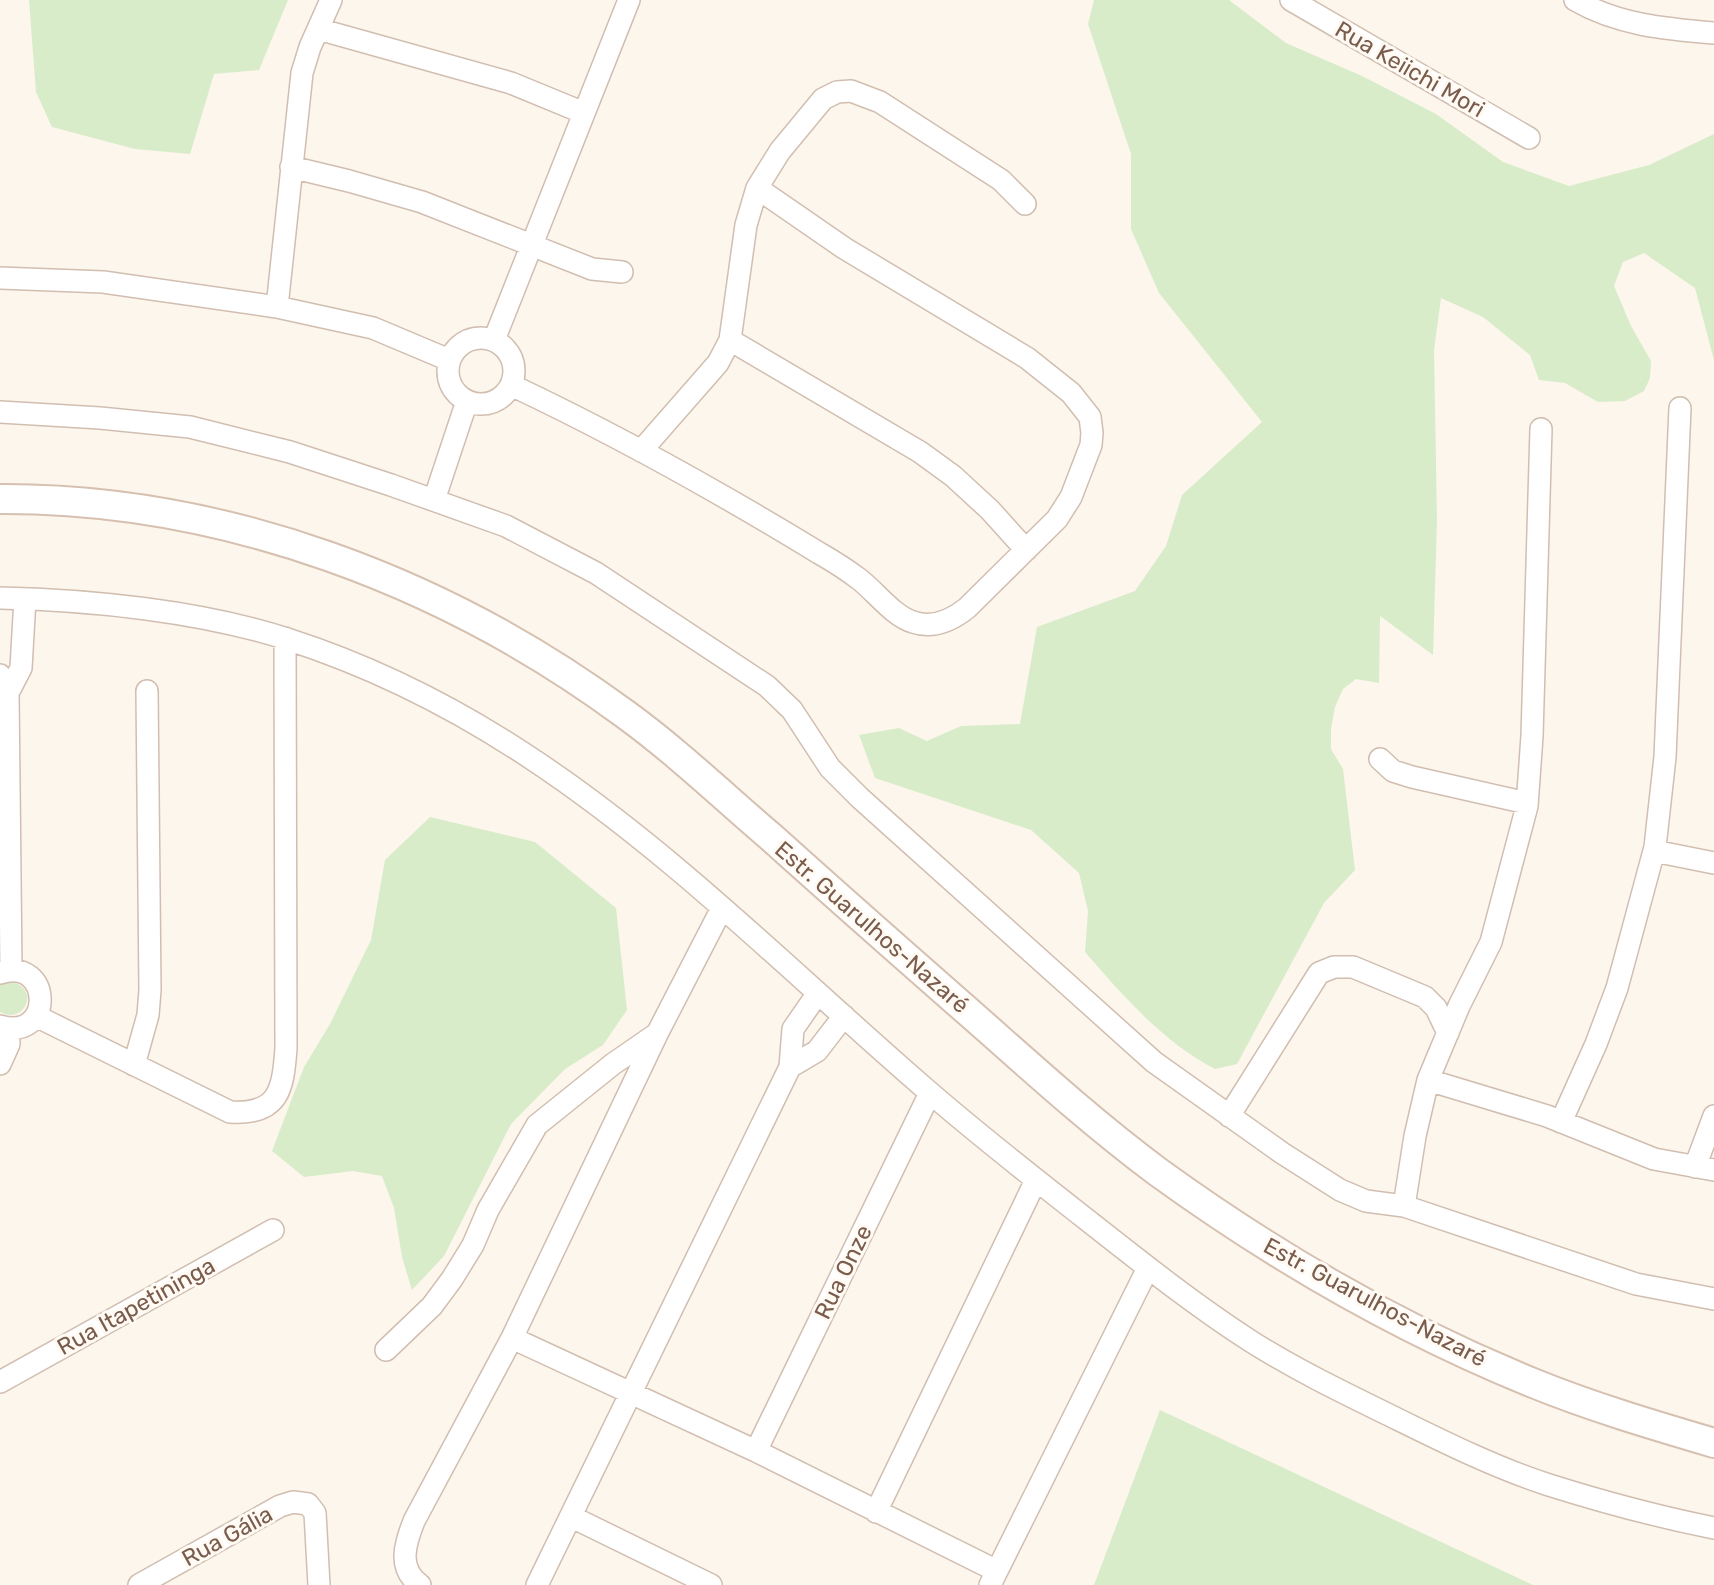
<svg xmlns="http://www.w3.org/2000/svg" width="1714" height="1585" viewBox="0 0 1714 1585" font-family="Rubik,sans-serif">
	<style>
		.green { fill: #d8ecc9 }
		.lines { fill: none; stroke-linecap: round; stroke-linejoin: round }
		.minor-casing { stroke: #d1beb0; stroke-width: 24 }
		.secondary-casing { stroke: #d6c0b0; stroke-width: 32 }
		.minor { stroke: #fff; stroke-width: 21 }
		.secondary { stroke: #fff; stroke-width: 28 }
		.labels { text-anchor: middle; stroke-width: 6; stroke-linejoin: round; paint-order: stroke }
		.street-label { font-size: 23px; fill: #7a5c4d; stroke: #fffaf3 }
	</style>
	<rect width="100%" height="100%" fill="#fdf6ec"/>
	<path class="green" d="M29,0H288L259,70L214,74L190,154L135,149L52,127L36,92Z
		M1094,0H1229L1286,43L1362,76L1436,114L1503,162L1569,186L1649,165L1714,134V360L1695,288L1644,253L1623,262L1614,286L1631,326L1651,361L1650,378L1644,391L1625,401L1598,402L1565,383L1539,380L1530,355L1483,317L1441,298L1434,350L1437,520L1433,655L1380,616L1379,683L1356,679L1343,689L1335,707L1331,729V749L1343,769L1355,870L1324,903L1237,1064L1215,1069C1163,1042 1123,996 1085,952L1088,911L1079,873L1031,830L875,778L859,735L899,728L927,741L961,726L1020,724L1037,627L1135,591L1166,546L1182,495L1262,422L1159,293L1131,229V154L1088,24Z
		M430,817L535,842L616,908L627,1010L603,1045L565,1069L511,1124L444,1256L412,1290L402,1257L394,1208L382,1176L353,1171L304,1177L272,1151L304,1067L330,1024L371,940L385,860Z
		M4,982C43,981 27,1027 0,1012V984Z
		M1160,1410L1533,1585H1094Z"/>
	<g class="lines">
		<g class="minor-casing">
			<path id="minor" d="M1291,0L1529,138
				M1575,0C1618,25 1665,29 1714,33
				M318,29L511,83L584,113
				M291,167L349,181L422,202L592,269L622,272
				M0,278L103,282L277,307L373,328L449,360
				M277,307L302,73L310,47L331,0
				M448 371a33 33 0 1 1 66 0a33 33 0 1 1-66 0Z
				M494,340L629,0
				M730,340L920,452L953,476L990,510L1026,550
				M511,385C617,435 719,492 819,553C833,561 847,570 859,579C876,592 893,616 913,622C933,629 952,620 967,608L1057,519L1071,497L1091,445L1092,433L1090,417L1071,393L1027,358L844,248L757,188
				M0,412L100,418L190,427L290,452L391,485L506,526L596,573L767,686L792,710L830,768L860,798L1154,1062L1282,1153L1340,1190L1366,1201L1404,1206L1636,1284L1714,1299
				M641,451L718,363L730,340L746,225L757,188L780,151L823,99L837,92L851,91L880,102L1001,180L1025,204
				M434,500L467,401
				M0,598C91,600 200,611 287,639C371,666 455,708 529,757C672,851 798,979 928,1091C981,1137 1036,1180 1091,1223C1143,1264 1196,1306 1252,1342C1295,1369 1340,1391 1385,1413C1438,1439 1493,1467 1549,1485C1603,1502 1659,1517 1714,1528
				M0,675L8,693L11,970
				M8,693L21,668L25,599
				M1380,759L1393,771L1412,777L1527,803
				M1654,851L1714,863
				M0,973C52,956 55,1042 0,1026
				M36,1016L230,1112C279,1115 283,1090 286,1048L285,638
				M0,1064L9,1044L8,1028
				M134,1065L148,1015L150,990L147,691
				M790,1067L817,1051L844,1016
				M1428,1080L1547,1116L1654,1159L1714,1170
				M1229,1116L1319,973L1334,967H1353L1425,997L1436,1008L1448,1033
				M1561,1122L1596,1044L1617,988L1655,847L1665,757L1680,408
				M1695,1167L1714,1116
				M1404,1206L1415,1136L1428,1080L1459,1006L1491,942L1527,806L1532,736L1541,429
				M512,1338L756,1451L997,1571
				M386,1350L432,1306L452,1279L473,1245L488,1210L537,1125L613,1064L655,1035
				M0,1382L273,1230
				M756,1451L930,1093
				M876,1512L1036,1180
				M572,1517L711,1585
				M139,1585L280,1506L293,1502L308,1504L315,1513L319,1585
				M420,1585C397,1568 405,1544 414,1521L512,1338L657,1034L722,908
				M537,1585L790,1067L793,1029L818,993
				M990,1585L1148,1268"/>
		</g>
		<g class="secondary-casing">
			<path id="secondary" d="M0,499C224,498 446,582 625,714C676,751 723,796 771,837C843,902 916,966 989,1030C1044,1079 1099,1128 1158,1172C1274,1256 1400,1329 1533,1383C1592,1407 1653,1425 1714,1443"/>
		</g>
		<use href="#minor" class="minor"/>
		<use href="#secondary" class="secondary"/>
	</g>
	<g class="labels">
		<g class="street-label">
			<text transform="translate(1410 69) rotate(30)" y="8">Rua Keiichi Mori</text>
			<text transform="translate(872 927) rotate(41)" y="8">Estr. Guarulhos-Nazaré</text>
			<text transform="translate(843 1272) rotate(-64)" y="8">Rua Onze</text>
			<text transform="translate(1375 1302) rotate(28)" y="8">Estr. Guarulhos-Nazaré</text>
			<text transform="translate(136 1306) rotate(-29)" y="8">Rua Itapetininga</text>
			<text transform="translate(227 1536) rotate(-29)" y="8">Rua Gália</text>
		</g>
	</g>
</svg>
